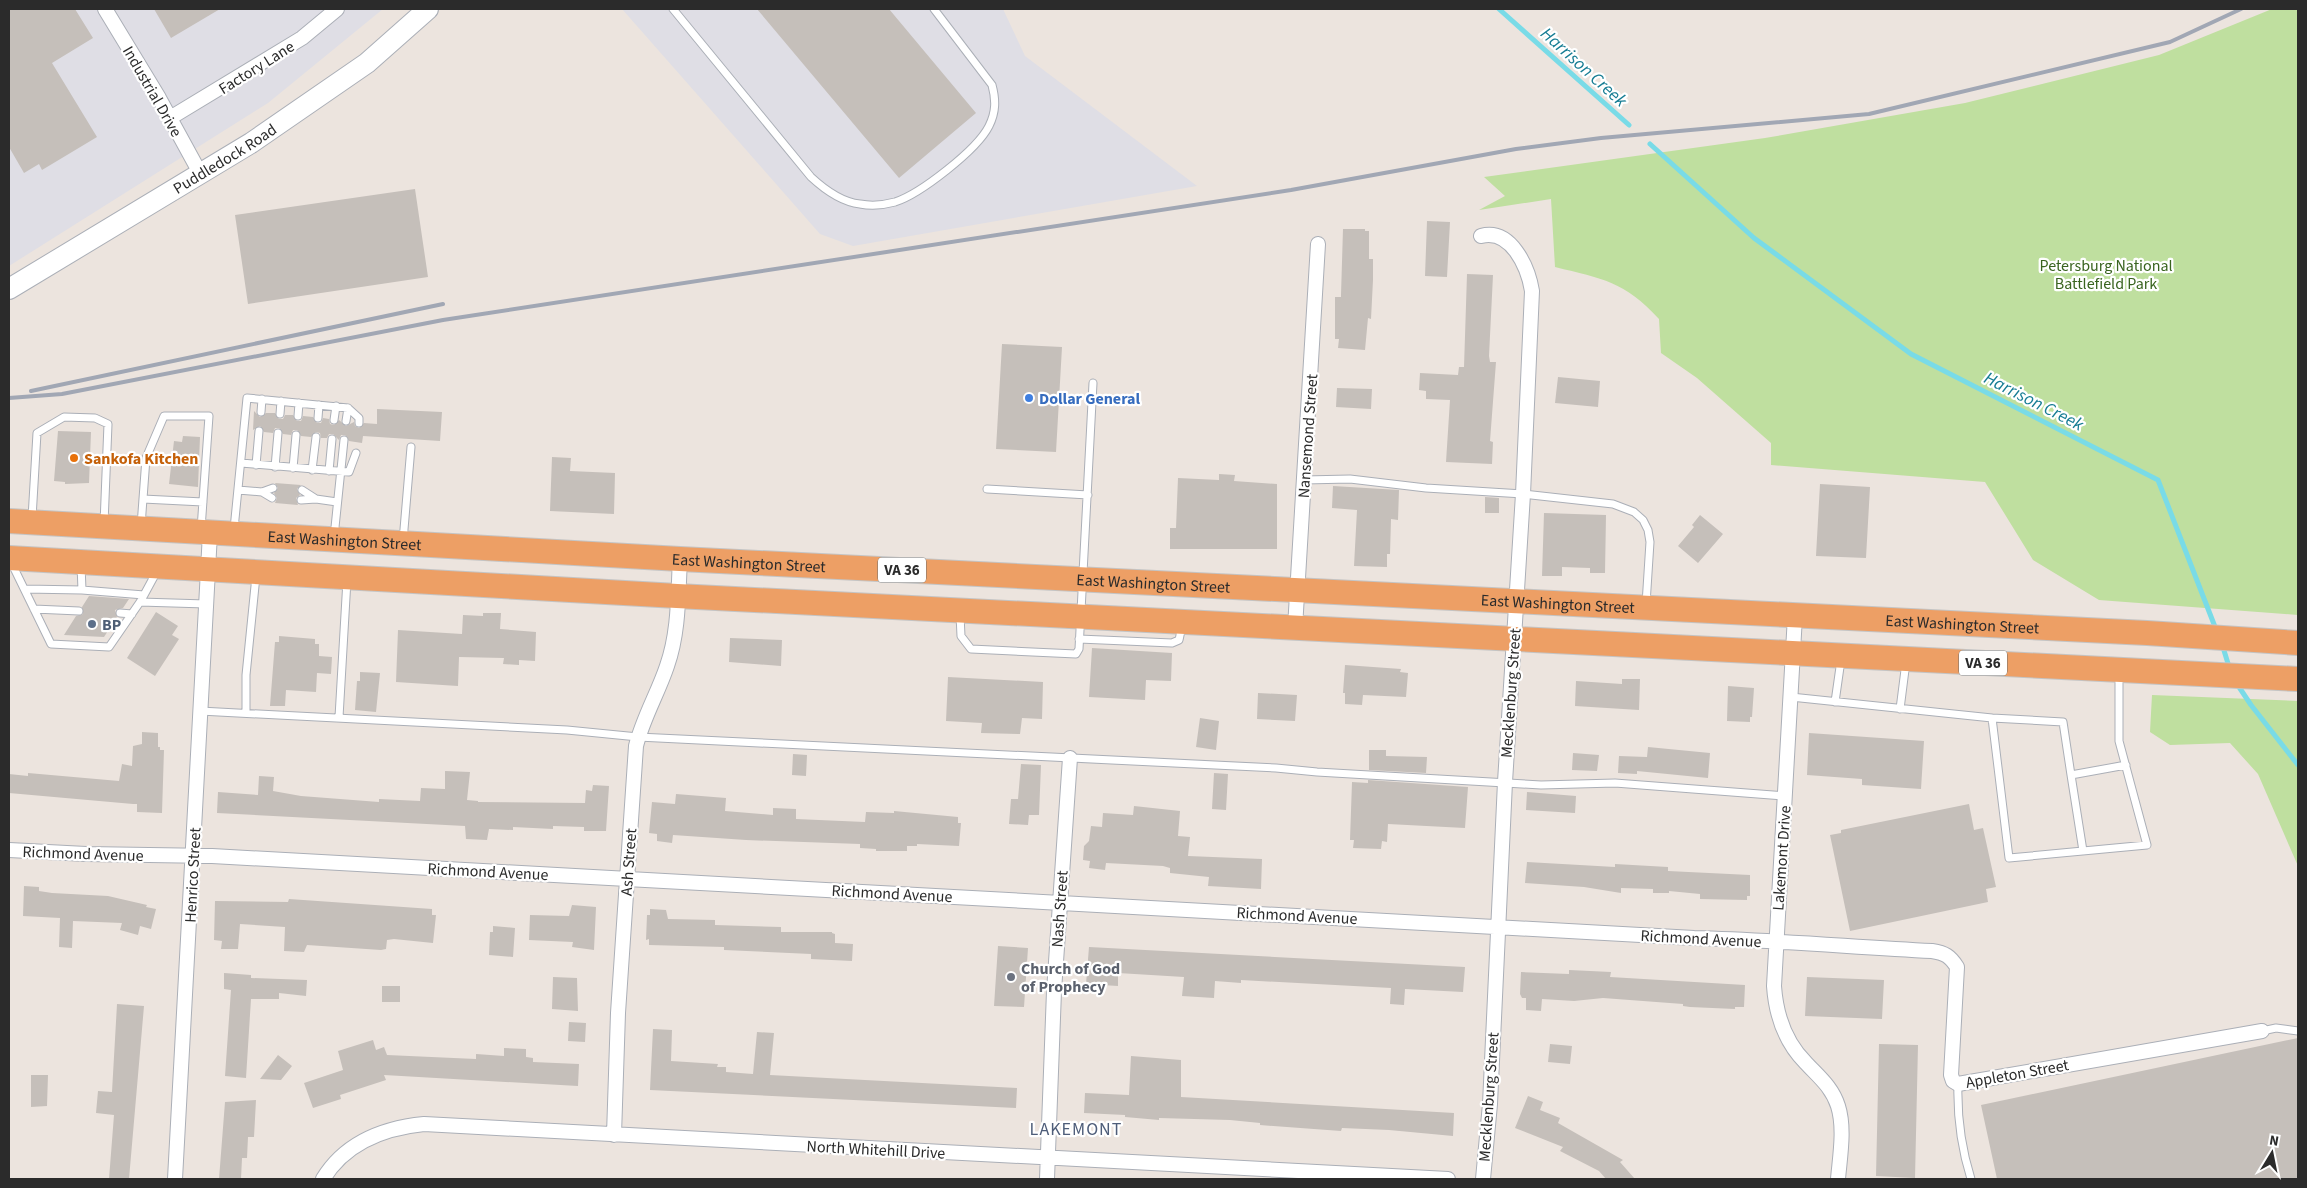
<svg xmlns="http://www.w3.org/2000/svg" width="2307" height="1188" viewBox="0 0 2307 1188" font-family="'Source Sans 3',sans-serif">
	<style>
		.industrial { fill: #dfdee5 }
		.green { fill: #bfdf9f }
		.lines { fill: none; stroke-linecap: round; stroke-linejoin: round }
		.stream { stroke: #79dbe7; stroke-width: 5 }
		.building { fill: #c5bfba }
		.service-casing { stroke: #abafb7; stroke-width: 9 }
		.minor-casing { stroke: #abafb7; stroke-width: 16 }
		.secondary-casing { stroke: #abafb7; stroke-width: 22 }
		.trunk-casing { stroke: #c4c4c4; stroke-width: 26 }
		.service { stroke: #fff; stroke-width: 7 }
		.minor { stroke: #fff; stroke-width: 14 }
		.secondary { stroke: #fff; stroke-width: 20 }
		.trunk { stroke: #ed9f65; stroke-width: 24 }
		.rail { stroke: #a1a7b4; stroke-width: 4 }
		.shop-dot { fill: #3f7fe0; stroke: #fff; stroke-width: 2 }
		.food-dot { fill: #e8710a; stroke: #fff; stroke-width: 2 }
		.service-dot { fill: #5c6f8a; stroke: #fff; stroke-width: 2 }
		.worship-dot { fill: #6b7280; stroke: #fff; stroke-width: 2 }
		.labels { text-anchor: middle; stroke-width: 4.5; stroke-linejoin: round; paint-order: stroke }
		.shield { fill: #fff; stroke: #6b6b6b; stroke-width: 1 }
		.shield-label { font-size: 15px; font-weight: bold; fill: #2b2b2b }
		.street-label { font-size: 16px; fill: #2b2b2b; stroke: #fff }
		.park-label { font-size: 16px; fill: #39641f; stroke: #fff }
		.shop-label { font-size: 16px; font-weight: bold; fill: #366cbe; stroke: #fff; text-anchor: start }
		.food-label { font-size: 16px; font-weight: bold; fill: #c56008; stroke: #fff; text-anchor: start }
		.service-label { font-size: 16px; font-weight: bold; fill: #4e5e75; stroke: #fff; text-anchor: start }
		.worship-label { font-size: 16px; font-weight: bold; fill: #5b616d; stroke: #fff; text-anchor: start }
		.water-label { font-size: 18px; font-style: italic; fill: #177d94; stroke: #fff }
		.neighbourhood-label { font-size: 18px; letter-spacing: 1px; fill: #4e5d79; stroke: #fff }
	</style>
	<rect width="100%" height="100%" fill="#ece4de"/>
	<path class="industrial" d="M9,9H383L268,103L9,266Z
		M622,9H1003L1025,56L1197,186L853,246L820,234Z"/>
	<path class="green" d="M2272,9H2298V615L2099,600L2033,560L1985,482L1771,465V443L1697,378L1661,353L1659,319C1624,281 1603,279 1555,267L1551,199L1479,210L1505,196L1484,177L1765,138L1965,103L2159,55Z
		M2152,695L2298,701V866L2258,774L2230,743L2170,745L2150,732Z"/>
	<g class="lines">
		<path class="stream" d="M1499,9L1629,125
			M1650,144L1754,238L1911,354L2158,480L2217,632
			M2222,644L2230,670
			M2237,684L2251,705L2298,765"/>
	</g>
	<path class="building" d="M9,9H75L93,38L52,63L97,137L42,170L39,164L24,173L9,147Z
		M154,9H220L171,38Z
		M757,9H889L976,113L899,178Z
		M415,189L428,277L248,304L235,215Z
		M1427,221L1450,222L1447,277L1425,276Z
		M1343,229H1365V231H1369V259H1373V280L1371,319L1368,318L1365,350L1338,348L1339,339H1335V297H1341V295Z
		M1467,274L1493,275L1489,356L1490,362H1496L1490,441L1493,442L1492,464L1446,462L1450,400L1426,399V391L1419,390L1420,373L1458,375L1459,367H1464Z
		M1002,344L1062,347L1056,452L996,449Z
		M1558,377L1600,381L1598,407L1555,403Z
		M1337,388L1372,389L1371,409L1336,407Z
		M377,409L442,412L440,441L363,436L362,443L349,441L345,435H341L339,440L333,434H329L327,438H321L320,433L316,432L311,437L301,436L297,430H293L291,435L283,434L279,428H275L273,433L264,432L260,426L253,430L254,411L260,417L266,413H275L279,419H283L285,415H293L297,421H301L303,416L313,417L317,423H321L323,418L329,419L330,424L334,425L339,420L346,426L354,422L355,426L359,428L364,423L377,424Z
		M58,431L91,432L89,483L65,484V482L54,481Z
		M183,436L200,437L198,487L169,484L174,441L182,442Z
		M552,457L571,458L570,471L615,473L614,514L550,511Z
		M1219,474L1235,475L1234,481L1277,484V549H1170V528H1176L1178,478L1219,480Z
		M275,483L301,485L297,489L300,495L296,498L298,505L275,503L277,498L274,493L278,488Z
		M1820,484L1870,487L1866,558L1816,556Z
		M1333,486L1399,490L1398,520L1391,519L1390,554H1387V567L1354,566L1357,510L1332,508Z
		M1485,497L1499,498V513H1485Z
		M1544,513L1606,515L1605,573H1590V568L1562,567V576H1542Z
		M1700,515L1723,534L1698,563L1678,546L1694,527L1692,525Z
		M89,596L129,599L123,608L115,610L117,617L104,637L64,635L76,616L83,614L82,607Z
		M156,612L178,626L172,635L179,639L155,676L127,658Z
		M483,613H501L500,629L536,632L535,661L519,660V665L503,664L504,658L459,657L458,686L396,682L398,630L462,634L463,615L483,616Z
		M279,636L315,639V644H319V656L332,657L331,674L317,673L316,692L286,690L285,706H270L275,642H279Z
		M730,638L782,640L781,666L729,662Z
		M1092,648L1172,653L1171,681L1146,680L1145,700L1089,697Z
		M1345,665L1401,669L1400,672L1408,673L1406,697L1363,695L1362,705L1345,704V693H1343Z
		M360,672L380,673L376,712L355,710L357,681H360Z
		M948,677L1043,682L1042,719L1022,718L1020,734L981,733L982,723L946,721Z
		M1622,679H1640L1639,710L1575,706L1576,681L1622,684Z
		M1728,686L1754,688L1752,717H1750V722L1727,721Z
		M1258,693L1297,695L1295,721L1257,719Z
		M1200,718L1219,721L1216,750L1196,747Z
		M142,732L158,733V747H160V750H164L162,813L137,812V804H133L9,793V774L28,776V773L119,781L122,764L132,766L133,746L142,744Z
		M1809,733L1924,741L1921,789L1862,785V779L1807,775Z
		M1648,747L1710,753L1708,778L1637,771V774L1618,773L1619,756L1647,757Z
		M1369,750H1386V756L1427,757L1426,773L1369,770Z
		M1573,753L1599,755L1597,771L1572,770Z
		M793,754L807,755L806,776L792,775Z
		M1021,764L1041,765L1039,815H1029L1028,825L1009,824L1011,799H1018Z
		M445,771L470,772L467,800L478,801V802L585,803L586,790L592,791L593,785L609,786L606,831H584V827L553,826V829L513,827V830L489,829L487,840L466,839L465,826L217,813L218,792L258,795L259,776L274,777L273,791L301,796L379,802V799L420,801L421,788L445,789Z
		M1214,773L1228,774L1226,810L1212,809Z
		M1368,780L1468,787L1465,828L1388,824L1387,842L1382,841L1381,849L1353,848L1354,840H1350L1352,782L1368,783Z
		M1527,792L1576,796L1575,813L1526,810Z
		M676,794L726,798L725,811L773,815V808L796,809V819L865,822L866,812L894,813V811L958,817V823H961L959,846L917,844V846H907V851H876V849L860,848V844L746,840L673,835L672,843L657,841V834L649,833L652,802L675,804Z
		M1969,804L1974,830L1983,828L1996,887L1986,889L1988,902L1850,931L1830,835L1841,833V830Z
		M1134,806L1180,811L1178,836L1190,837L1188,856L1262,859L1261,889L1208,886L1209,877L1170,873V868L1163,866L1106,863L1105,870L1089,868L1090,861L1083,860L1084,846L1089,841L1091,826L1102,827L1103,813L1133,815Z
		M1527,862L1615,867V864L1668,867V871L1750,875V896H1747V900L1700,899V894L1669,891V893H1653V889L1621,888V893L1584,887L1525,883Z
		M24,886L39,887V891L52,893L108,896L147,905L146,907L156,909L151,929L140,926L138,935L120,930L122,923L73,921L72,948L59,947L60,918L23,916Z
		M289,899L432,909V915H436L433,943L394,939L387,940L386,949L381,950L307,945L304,952L284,951L285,927L240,924L238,949H221L222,941L214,940L215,901L288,902Z
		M572,905L596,907L594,950L572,947L573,942L529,940L530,915L569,916Z
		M650,909L666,910L668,919L715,920V925L781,927V932H832V933L835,934V943L853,944L852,961L811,959V954L724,950V947L649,945V939L646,940L647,915H650Z
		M493,926L515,928L513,957L489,955L490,932H493Z
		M998,946L1028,948L1024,1007L994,1006Z
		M1089,947L1465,967L1463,992L1405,989L1404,1005L1390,1004L1391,988L1241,980V983L1215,981L1214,998L1182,996L1184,977L1118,973V986L1086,984Z
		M1569,970L1611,972L1610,977L1745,985L1744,1007H1735V1009L1690,1007L1683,1006V1004L1603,998L1574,1001L1542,999L1541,1011L1526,1010V998H1522L1520,994L1521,972L1569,974Z
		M224,973L251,975V978L307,980L306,996L279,993V999H251L246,1078L225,1076L231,990L224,989Z
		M553,977L577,978L578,1011L552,1009Z
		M1807,977L1884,980L1882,1019L1805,1016Z
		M382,986H400V1002H382Z
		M117,1004L144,1006L129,1179H109L114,1115L96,1113L98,1091L112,1092Z
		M569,1022L586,1023L585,1042L568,1041Z
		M653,1029L672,1030L671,1061L718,1064L717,1067H726V1072L753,1074L757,1032L774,1033L770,1075L1017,1088L1016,1108L650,1090Z
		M2298,1038V1179H1997L1981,1105Z
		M373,1040L376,1050L384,1047L387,1055L476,1059V1054L504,1056V1048L526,1049V1057L533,1058V1062L579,1064L578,1086L384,1075L386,1080L340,1095L341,1099L313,1108L304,1083L343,1070L338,1051Z
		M1550,1044L1572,1046L1570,1064L1548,1062Z
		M1879,1044L1918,1045L1915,1178L1876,1176Z
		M278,1055L292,1066L281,1080L260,1079Z
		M1131,1056L1181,1060V1097L1454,1113L1453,1136L1389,1130L1342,1128L1341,1131L1260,1125V1123L1230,1120L1159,1118V1120L1125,1117V1115L1084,1113L1085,1093L1129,1095Z
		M31,1075H48L47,1106L31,1107Z
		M1528,1096L1543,1102L1540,1110L1560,1118L1558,1123L1623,1160L1620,1162L1635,1179H1606L1599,1171L1560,1151L1563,1147L1515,1128Z
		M256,1100L254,1137H248L247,1158H242L241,1179H219L225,1102Z"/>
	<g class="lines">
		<g class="service-casing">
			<path id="service" d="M673,9L811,177C825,190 841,202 860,204C871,206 884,205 895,202C920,194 977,150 989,126C996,112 996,100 992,85L934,9
				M348,408L359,418V423
				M261,412L262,399
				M280,414L281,401
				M298,416L299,403
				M318,418L319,405
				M334,420L336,406
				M241,463L349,472L356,453
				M256,465L259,431
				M275,467L278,433
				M293,468L296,435
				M312,470L316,437
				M329,471L332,439
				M1304,480L1350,479L1426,488L1523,494L1613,504L1634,512L1643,520L1648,530L1650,542L1646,604
				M987,489L1088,495
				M238,490L262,492L273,488
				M302,490L316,499L337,502
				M262,492L272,498
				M143,499L203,502
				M301,500L316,499
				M32,518L37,433L64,417L95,418L108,424L104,524
				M141,526L146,458L164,416H209L201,529
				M234,529L247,398L348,408L346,421
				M334,537L344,440
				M403,541L411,447
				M12,564L51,644L109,647L140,602L206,604
				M81,565L82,590
				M25,589L82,590L144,595L140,602
				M144,595L157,571
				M34,609L79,611
				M120,613L132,614
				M960,615L961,636L971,649L1076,654L1079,649L1093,383
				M1079,639L1172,643L1179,640L1182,626
				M1791,697L1992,718L2009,858L2147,845L2119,741V673
				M1835,702L1841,660
				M1900,709L1906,662
				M200,711L567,730L638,737L1276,768L1317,772L1541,785L1615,783L1785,796
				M246,713V675L256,576
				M339,717L347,580
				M1992,718L2063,722L2071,775L2126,765
				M2071,775L2083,851
				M2262,1031L2276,1028L2298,1031
				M1958,1084C1957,1117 1961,1147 1971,1179"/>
		</g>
		<g class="minor-casing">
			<path id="minor" d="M105,9L159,98L200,173
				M170,118L302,38L337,9
				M1481,236C1511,228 1528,267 1532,291L1523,494L1505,782L1490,1104L1483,1179
				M1795,616L1774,986C1776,1015 1785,1042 1806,1063C1819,1077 1832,1087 1838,1106C1845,1128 1840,1156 1838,1179
				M1295,628L1318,244
				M9,850L86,854L212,856L1694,938C1774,940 1853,947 1932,951C1945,953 1950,956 1957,967L1951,1075L1953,1081L1958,1084L2262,1031
				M614,1135L618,1013L636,746C643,718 658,693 667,666C679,632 678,595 680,559
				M175,1179L210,533
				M323,1179C345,1143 384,1128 424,1124L1448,1179
				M1047,1179L1054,991L1070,758"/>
		</g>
		<g class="secondary-casing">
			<g id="secondary">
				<path id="s1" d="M9,289L251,143L367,63L428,9"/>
			</g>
		</g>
		<g class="trunk-casing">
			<g id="trunk">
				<path id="s2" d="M9,521L680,559L2147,633L2298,643"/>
				<path d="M9,558L677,596L2298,679"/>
			</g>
		</g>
		<use href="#service" class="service"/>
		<use href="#minor" class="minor"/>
		<use href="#secondary" class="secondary"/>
		<use href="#trunk" class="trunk"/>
		<path class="rail" d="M31,391L443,304
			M9,398L62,394L443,320L1291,190L1516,149L1601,138L1869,114L2170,42L2241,9"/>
	</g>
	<circle class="shop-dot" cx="1029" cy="398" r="5"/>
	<circle class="food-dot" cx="74" cy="458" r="5"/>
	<circle class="service-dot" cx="92" cy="624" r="5"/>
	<circle class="worship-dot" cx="1011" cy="977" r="5"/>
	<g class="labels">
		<g class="shield">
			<rect x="878" y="557.5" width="48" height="25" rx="4"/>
			<rect x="1959" y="650.5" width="48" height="25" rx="4"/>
		</g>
		<g class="shield-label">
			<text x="902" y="575">VA 36</text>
			<text x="1983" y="668">VA 36</text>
		</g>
		<g class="street-label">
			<text transform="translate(256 67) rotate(-32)" y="6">Factory Lane</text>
			<text transform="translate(153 91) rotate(60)" y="6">Industrial Drive</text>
			<text dy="6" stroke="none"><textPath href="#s1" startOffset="252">Puddledock Road</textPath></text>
			<text transform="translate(1307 436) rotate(-86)" y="6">Nansemond Street</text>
			<text dy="6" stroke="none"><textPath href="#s2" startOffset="336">East Washington Street</textPath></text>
			<text dy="6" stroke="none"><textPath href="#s2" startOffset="741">East Washington Street</textPath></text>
			<text dy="6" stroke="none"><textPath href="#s2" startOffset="1146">East Washington Street</textPath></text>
			<text dy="6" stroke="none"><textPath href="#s2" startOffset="1551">East Washington Street</textPath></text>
			<text dy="6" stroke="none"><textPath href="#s2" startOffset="1956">East Washington Street</textPath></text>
			<text transform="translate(1510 693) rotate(-86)" y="6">Mecklenburg Street</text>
			<text transform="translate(83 853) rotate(2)" y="6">Richmond Avenue</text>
			<text transform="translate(1781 858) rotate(-86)" y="6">Lakemont Drive</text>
			<text transform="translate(628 862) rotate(-86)" y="6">Ash Street</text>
			<text transform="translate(488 871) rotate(3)" y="6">Richmond Avenue</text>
			<text transform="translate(192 875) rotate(-87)" y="6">Henrico Street</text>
			<text transform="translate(892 893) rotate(3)" y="6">Richmond Avenue</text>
			<text transform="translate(1059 909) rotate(-86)" y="6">Nash Street</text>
			<text transform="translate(1297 915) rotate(3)" y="6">Richmond Avenue</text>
			<text transform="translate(1701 938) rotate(3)" y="6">Richmond Avenue</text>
			<text transform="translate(2017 1073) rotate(-10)" y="6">Appleton Street</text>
			<text transform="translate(1488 1097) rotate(-86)" y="6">Mecklenburg Street</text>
			<text transform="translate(876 1149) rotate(3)" y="6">North Whitehill Drive</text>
		</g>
		<g class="park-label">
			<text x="2106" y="271">Petersburg National<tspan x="2106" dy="18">Battlefield Park</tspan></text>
		</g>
		<g class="shop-label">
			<text x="1039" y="404">Dollar General</text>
		</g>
		<g class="food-label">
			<text x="84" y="464">Sankofa Kitchen</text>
		</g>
		<g class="service-label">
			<text x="102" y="630">BP</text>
		</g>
		<g class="worship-label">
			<text x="1021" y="974">Church of God<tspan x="1021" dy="18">of Prophecy</tspan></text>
		</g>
		<g class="water-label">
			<text transform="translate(1584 67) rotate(42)" y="6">Harrison Creek</text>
			<text transform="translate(2034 401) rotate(27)" y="6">Harrison Creek</text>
		</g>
		<g class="neighbourhood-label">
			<text x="1076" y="1135">LAKEMONT</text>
		</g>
	</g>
	<rect width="2307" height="1188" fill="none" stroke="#2b2b2b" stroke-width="20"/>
	<g transform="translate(2272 1153) rotate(10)" stroke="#ffffff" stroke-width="4" paint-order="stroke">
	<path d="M0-4L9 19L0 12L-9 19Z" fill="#2b2b2b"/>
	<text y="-8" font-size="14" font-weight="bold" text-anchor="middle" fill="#2b2b2b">N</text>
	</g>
</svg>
